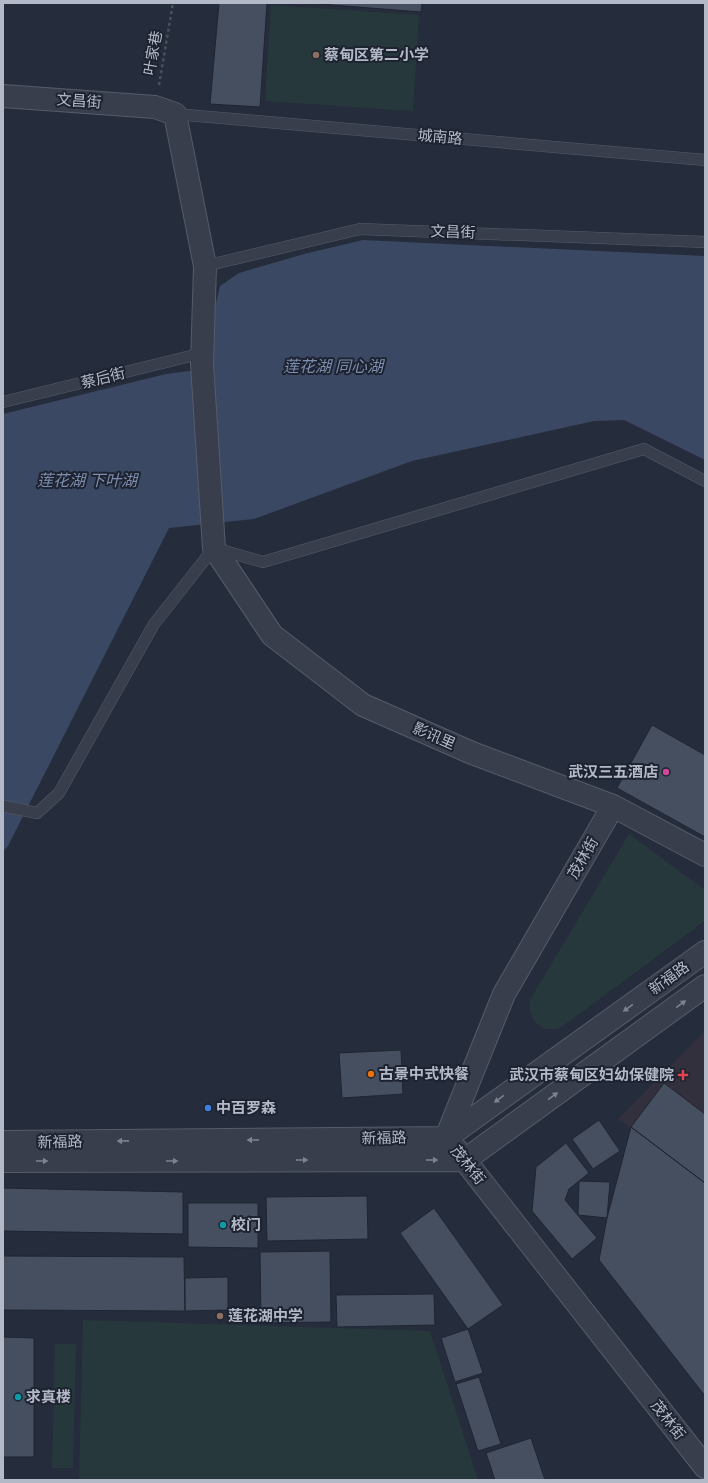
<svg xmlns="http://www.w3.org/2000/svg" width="708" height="1483" viewBox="0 0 708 1483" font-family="Mulish,'Noto Sans SC',sans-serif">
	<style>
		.medical { fill: #33303d }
		.green { fill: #27383c }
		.water { fill: #3b4863 }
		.building { fill: #464f60; stroke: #1f2532 }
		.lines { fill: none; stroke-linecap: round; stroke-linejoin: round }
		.service-casing { stroke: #565c69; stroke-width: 12 }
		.minor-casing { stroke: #565c69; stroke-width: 24 }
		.tertiary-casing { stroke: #565c69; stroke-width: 24 }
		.path { stroke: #445559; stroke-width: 2.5; stroke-dasharray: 3 3; stroke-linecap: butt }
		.service { stroke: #383e4c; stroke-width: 11 }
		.minor { stroke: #383e4c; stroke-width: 22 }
		.tertiary { stroke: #383e4c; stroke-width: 22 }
		.oneway { fill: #7c8290 }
		.education-dot { fill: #8d6e63; stroke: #1d2330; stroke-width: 1.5 }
		.hotel-dot { fill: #d1479c; stroke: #1d2330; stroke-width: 1.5 }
		.food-dot { fill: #e8710a; stroke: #1d2330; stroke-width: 1.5 }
		.health-dot { fill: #e0444e; stroke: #1d2330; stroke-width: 1.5 }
		.shop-dot { fill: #3f7fe0; stroke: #1d2330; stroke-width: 1.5 }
		.culture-dot { fill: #0f9aa8; stroke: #1d2330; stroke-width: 1.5 }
		.labels { text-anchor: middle; stroke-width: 4; stroke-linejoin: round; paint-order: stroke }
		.street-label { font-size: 15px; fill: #b4b9c7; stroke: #1d2330 }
		.poi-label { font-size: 15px; font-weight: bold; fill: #b4b9c7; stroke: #1d2330; text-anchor: start }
		.water-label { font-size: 16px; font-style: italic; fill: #7d8dad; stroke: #1d2330 }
	</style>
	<rect width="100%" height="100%" fill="#252c3b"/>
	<path class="medical" d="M705,1031V1185L618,1119Z"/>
	<path class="green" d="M271,5L419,15L413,111L265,101Z
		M629,834L705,890V921L560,1028C541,1034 527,1019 530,1000Z
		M83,1320L430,1331L478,1480H79Z
		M55,1344H76L73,1468H52Z"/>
	<path class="water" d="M363,240L705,256V460L624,420L594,421L412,461L254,519L169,528L8,846L3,852V414L166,374L213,368L215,307L220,286L239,273L304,254Z"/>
	<path class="building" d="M219,3H267L260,107L210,104Z
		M307,3H422L421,12Z
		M652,725L705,755V837L617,788Z
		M401,1050L403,1094L342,1098L339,1053Z
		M664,1083L705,1114V1183L631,1127Z
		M599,1120L620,1151L593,1169L572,1139Z
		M631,1127L705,1183V1396L599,1260L607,1218Z
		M566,1143L589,1173L569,1189L565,1200L597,1238L572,1259L532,1211L536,1167Z
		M579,1181L610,1182L607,1218L578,1215Z
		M3,1188L183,1192V1234L3,1231Z
		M367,1196L368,1239L267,1241L266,1197Z
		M188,1203H258V1248L188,1247Z
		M434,1208L503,1305L468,1329L400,1233Z
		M330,1251L331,1322L261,1323L260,1252Z
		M3,1256L184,1257L185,1311L3,1310Z
		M228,1277V1310L185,1311V1278Z
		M434,1294L435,1325L337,1327L336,1295Z
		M468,1329L483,1373L455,1382L441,1338Z
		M3,1337L34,1338V1457H3Z
		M479,1377L501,1444L478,1451L456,1384Z
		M531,1438L545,1480H495L486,1453Z"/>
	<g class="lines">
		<g class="service-casing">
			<path id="service" d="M175,114L705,160
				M205,266L360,229L705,242
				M3,402L203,353
				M3,806L37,813L59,793L154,624L214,548L263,562L644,449L705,481"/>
		</g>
		<g class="minor-casing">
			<path id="minor" d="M3,96L155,107L175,114L205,266L202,364L214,548L272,635L363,705L472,753L613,806L705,855
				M446,1138L504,994L613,806"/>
		</g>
		<g class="tertiary-casing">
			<path id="tertiary" d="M3,1142L446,1138L705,952
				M456,1149L705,1467
				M3,1161L465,1160L705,986"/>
		</g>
		<path class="path" d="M159,85L173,3"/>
		<use href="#service" class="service"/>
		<use href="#minor" class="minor"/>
		<use href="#tertiary" class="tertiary"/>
	</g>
	<defs><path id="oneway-solid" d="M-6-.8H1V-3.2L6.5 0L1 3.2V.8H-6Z"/></defs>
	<g class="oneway">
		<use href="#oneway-solid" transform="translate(681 1004) rotate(-36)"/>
		<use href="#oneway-solid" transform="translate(628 1008) rotate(144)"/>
		<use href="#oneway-solid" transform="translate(553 1096) rotate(-36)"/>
		<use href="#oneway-solid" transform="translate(499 1099) rotate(144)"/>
		<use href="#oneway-solid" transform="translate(253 1140) rotate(179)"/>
		<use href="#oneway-solid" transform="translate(123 1141) rotate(179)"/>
		<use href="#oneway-solid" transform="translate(302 1160)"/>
		<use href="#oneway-solid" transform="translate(432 1160)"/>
		<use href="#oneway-solid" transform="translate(42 1161)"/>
		<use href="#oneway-solid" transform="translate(172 1161)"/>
	</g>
	<g class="education-dot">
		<circle cx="316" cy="55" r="4"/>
		<circle cx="220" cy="1316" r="4"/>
	</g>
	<circle class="hotel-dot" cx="666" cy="772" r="4"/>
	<circle class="food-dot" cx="371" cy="1074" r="4"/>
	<path class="health-dot" d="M681 1069h4v4h4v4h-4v4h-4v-4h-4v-4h4z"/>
	<circle class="shop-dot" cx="208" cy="1108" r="4"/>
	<g class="culture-dot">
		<circle cx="223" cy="1225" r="4"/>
		<circle cx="18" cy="1397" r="4"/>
	</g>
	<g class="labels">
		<g class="street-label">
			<text transform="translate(153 53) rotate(-80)" y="5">叶家巷</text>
			<text transform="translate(79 101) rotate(4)" y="5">文昌街</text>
			<text transform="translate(440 137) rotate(5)" y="5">城南路</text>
			<text transform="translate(453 232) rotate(2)" y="5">文昌街</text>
			<text transform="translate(103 378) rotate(-14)" y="5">蔡后街</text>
			<text transform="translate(434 736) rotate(24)" y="5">影讯里</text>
			<text transform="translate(583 858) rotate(-60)" y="5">茂林街</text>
			<text transform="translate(669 978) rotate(-36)" y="5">新福路</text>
			<text transform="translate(384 1138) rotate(-1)" y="5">新福路</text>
			<text transform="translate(60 1142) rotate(-1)" y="5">新福路</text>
			<text transform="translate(468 1165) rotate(51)" y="5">茂林街</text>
			<text transform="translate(668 1420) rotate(52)" y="5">茂林街</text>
		</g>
		<g class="poi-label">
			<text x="324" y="60">蔡甸区第二小学</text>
			<text x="658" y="777" text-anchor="end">武汉三五酒店</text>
			<text x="379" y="1079">古景中式快餐</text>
			<text x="674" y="1080" text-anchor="end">武汉市蔡甸区妇幼保健院</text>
			<text x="216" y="1113">中百罗森</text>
			<text x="231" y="1230">校门</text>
			<text x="228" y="1321">莲花湖中学</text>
			<text x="26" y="1402">求真楼</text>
		</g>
		<g class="water-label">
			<text x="333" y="372">莲花湖 同心湖</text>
			<text x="87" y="486">莲花湖 下叶湖</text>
		</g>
	</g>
	<rect width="708" height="1483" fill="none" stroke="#b4b9c7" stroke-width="8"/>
</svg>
